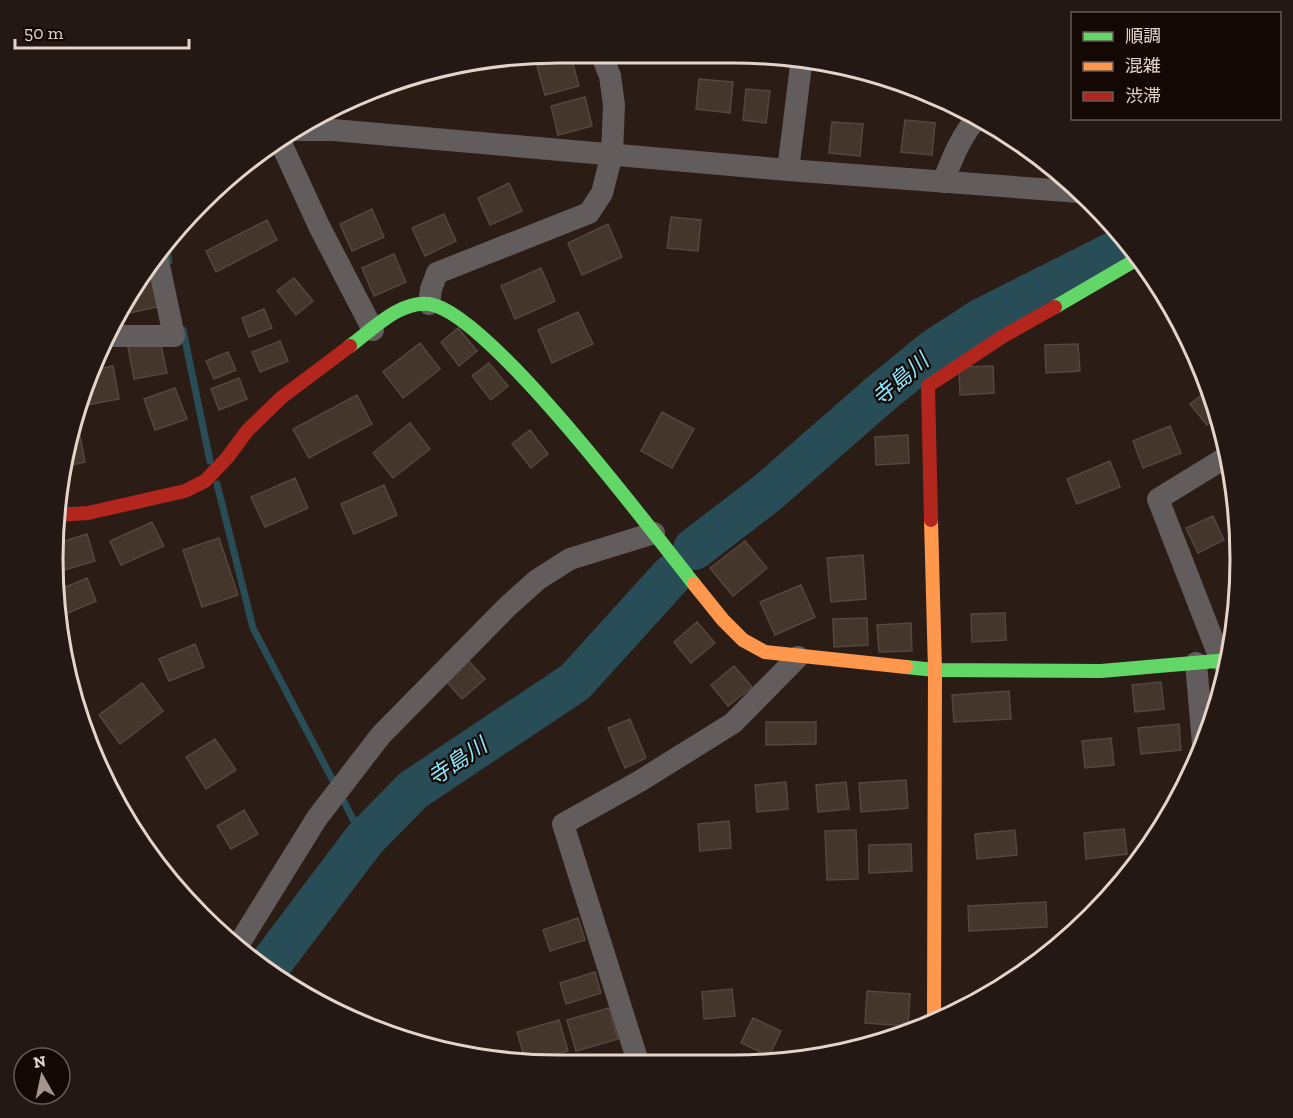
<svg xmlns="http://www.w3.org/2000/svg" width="1293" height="1118" viewBox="0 0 1293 1118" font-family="'Zilla Slab','Noto Sans JP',serif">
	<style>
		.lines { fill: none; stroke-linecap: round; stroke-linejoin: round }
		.stream { stroke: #284d57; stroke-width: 7 }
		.river { stroke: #284d57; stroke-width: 42 }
		.building { fill: #44362b; stroke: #53473f; stroke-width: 1.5 }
		.street { stroke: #635c5c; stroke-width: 22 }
		.fast { stroke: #63d668; stroke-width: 14 }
		.slow { stroke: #ff974d; stroke-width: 14 }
		.jam { stroke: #b3261e; stroke-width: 14 }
		.labels { text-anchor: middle; stroke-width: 4.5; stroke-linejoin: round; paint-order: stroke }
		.water-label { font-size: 22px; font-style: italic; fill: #8be6fe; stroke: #130804 }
		.rim { fill: none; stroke: #e5d4ca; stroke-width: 3 }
	</style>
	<rect width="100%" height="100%" fill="#2b1d15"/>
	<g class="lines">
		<path class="stream" d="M166,246L169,261
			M183,330L210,461
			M217,484L253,628L364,840"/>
		<path class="river" d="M694,549L767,493L879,395L934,350L980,320L1129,245
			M266,970L364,840L413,790L575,682L672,575"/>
	</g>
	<path class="building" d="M632,54H663V57L633,60Z
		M571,57L579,86L545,95L537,66Z
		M699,79L733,82L730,113L696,109Z
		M746,89L770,91L766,123L743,120Z
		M585,97L592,126L558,135L551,106Z
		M905,120L935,123L932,155L901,152Z
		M832,122L863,124L860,156L829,153Z
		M509,183L522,211L490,225L478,198Z
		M372,209L384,237L352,251L340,224Z
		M444,214L456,241L425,256L412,228Z
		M671,217L701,220L698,251L667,248Z
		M267,220L277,240L216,272L206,251Z
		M608,224L622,257L582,275L568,243Z
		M394,254L406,282L374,296L362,268Z
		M150,263L161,306L117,316L138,277Z
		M541,268L555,301L515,319L501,286Z
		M294,278L313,301L296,315L277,291Z
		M264,309L272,328L249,337L242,318Z
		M578,312L593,344L552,363L538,330Z
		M458,328L477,351L459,366L441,342Z
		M160,340L167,373L134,379L128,347Z
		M280,341L288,361L260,372L252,352Z
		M420,343L440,369L403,398L383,372Z
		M1078,344L1080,371L1046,373L1045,345Z
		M228,352L236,370L214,379L206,361Z
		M489,363L508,386L491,400L472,376Z
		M113,366L119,399L86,405L84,392L89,371Z
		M993,366L994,393L960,395L959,367Z
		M239,378L247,399L219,410L211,389Z
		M175,388L187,419L155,430L144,399Z
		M1210,388L1218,416L1207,425L1190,404Z
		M357,395L372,424L309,458L293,429Z
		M662,412L694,429L672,468L641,451Z
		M410,423L430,449L393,478L373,453Z
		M1170,426L1181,453L1143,468L1133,441Z
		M79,430L85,462L64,467L73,432Z
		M530,430L548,454L531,468L512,444Z
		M908,435L909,463L876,465L875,437Z
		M1110,461L1120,487L1077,504L1067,479Z
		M295,478L308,508L265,527L251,497Z
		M384,485L397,515L354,534L341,504Z
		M1213,516L1224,540L1198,553L1186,528Z
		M152,522L164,546L121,565L110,541Z
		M87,534L95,561L54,573L55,544Z
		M219,538L238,595L202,607L183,550Z
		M745,541L767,568L733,596L710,568Z
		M863,555L866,599L831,602L827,558Z
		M87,578L96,601L61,616L54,592Z
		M801,585L815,617L775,635L760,602Z
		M1005,613L1006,640L972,642L971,614Z
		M867,618L868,645L834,647L833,619Z
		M697,622L715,643L691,663L674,642Z
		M911,623L912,651L879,652L877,625Z
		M195,644L204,667L169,681L159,659Z
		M467,659L485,679L462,699L444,679Z
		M734,666L752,687L728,706L711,685Z
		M1161,682L1164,709L1135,712L1132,685Z
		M142,683L163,711L120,744L99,715Z
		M1218,687H1224L1219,701Z
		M1009,691L1011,719L954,722L952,695Z
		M630,719L646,758L625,768L608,728Z
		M766,722H816V744L766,745Z
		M1179,724L1181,750L1141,754L1138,728Z
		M1111,738L1114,765L1085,768L1082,741Z
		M215,739L236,770L206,789L186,757Z
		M906,780L908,808L861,812L859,783Z
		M786,782L788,809L757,812L755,785Z
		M846,782L849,809L818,812L816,785Z
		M244,810L258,834L231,849L217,826Z
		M729,821L731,848L700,851L698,824Z
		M1124,829L1127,854L1086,859L1084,833Z
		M856,830L858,879L827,880L825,831Z
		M1015,830L1017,855L977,859L975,834Z
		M911,844L912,871L869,873V845Z
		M1046,902L1047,927L969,931L968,906Z
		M578,918L585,940L550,951L543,930Z
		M595,972L601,993L566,1004L560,983Z
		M732,989L735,1016L704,1019L702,992Z
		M867,991L910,994L908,1026L865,1023Z
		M609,1008L618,1039L576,1051L567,1020Z
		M753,1018L781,1031L769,1056L741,1043Z
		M559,1020L568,1051L526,1062L517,1032Z
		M740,1058L755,1064L737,1065Z"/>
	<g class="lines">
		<path class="street" d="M296,130H333L788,170L1080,192
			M280,141L319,226L373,330
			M788,170L802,57
			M943,182C952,159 961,135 978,117
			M429,304L431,289L437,273L589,213L602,193L612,154L614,105L610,76L601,53
			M107,336H174L157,256
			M1221,661L1158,499L1228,456
			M1196,663L1203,744
			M237,947L317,818L381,735L507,607L537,580L570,559L654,533
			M639,1065L563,824L640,781L733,723L798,657"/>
		<path class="fast" d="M1055,307L1139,258
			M350,346C372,330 400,300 429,304C488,312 651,530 694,584
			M906,667L935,670L1101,671L1228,660"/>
		<path class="slow" d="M931,520L935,670L934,1022
			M694,584L723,620L743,640L765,652L906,667"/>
		<path class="jam" d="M56,515L88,513L185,491L205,481L227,458L247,431L282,397L350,346
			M931,520L928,386L1002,337L1055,307"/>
	</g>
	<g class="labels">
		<g class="water-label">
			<text transform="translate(900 379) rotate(-41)" y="8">寺島川</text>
			<text transform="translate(457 761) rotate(-34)" y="8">寺島川</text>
		</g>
	</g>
	<path d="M0 0H1293V1118H0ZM559 63H734A496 496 0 0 1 1230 559V559A496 496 0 0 1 734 1055H559A496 496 0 0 1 63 559V559A496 496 0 0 1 559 63Z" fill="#241814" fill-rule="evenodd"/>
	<path class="rim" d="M559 63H734A496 496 0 0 1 1230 559V559A496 496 0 0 1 734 1055H559A496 496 0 0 1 63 559V559A496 496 0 0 1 559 63Z"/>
	<rect x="1071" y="12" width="210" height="108" fill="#130804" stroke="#675a53" stroke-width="1.5"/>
	<rect x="1083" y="32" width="30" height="9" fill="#63d668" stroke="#675a53" stroke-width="1.5"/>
	<text x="1125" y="42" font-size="18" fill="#e5d4ca">順調</text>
	<rect x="1083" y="62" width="30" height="9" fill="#ff974d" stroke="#675a53" stroke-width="1.5"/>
	<text x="1125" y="72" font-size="18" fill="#e5d4ca">混雑</text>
	<rect x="1083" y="92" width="30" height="9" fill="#b3261e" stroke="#675a53" stroke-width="1.5"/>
	<text x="1125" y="102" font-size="18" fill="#e5d4ca">渋滞</text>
	<g transform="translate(42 1076) rotate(351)"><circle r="28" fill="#130804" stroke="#675a53" stroke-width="1.5"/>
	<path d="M0-4.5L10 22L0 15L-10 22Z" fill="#a4948b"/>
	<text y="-9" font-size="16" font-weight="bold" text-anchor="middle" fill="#e5d4ca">N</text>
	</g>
	<path d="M15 39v9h174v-9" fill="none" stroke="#e5d4ca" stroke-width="3"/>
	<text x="24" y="39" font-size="18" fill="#e5d4ca" stroke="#130804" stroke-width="4.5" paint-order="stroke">50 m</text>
</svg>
